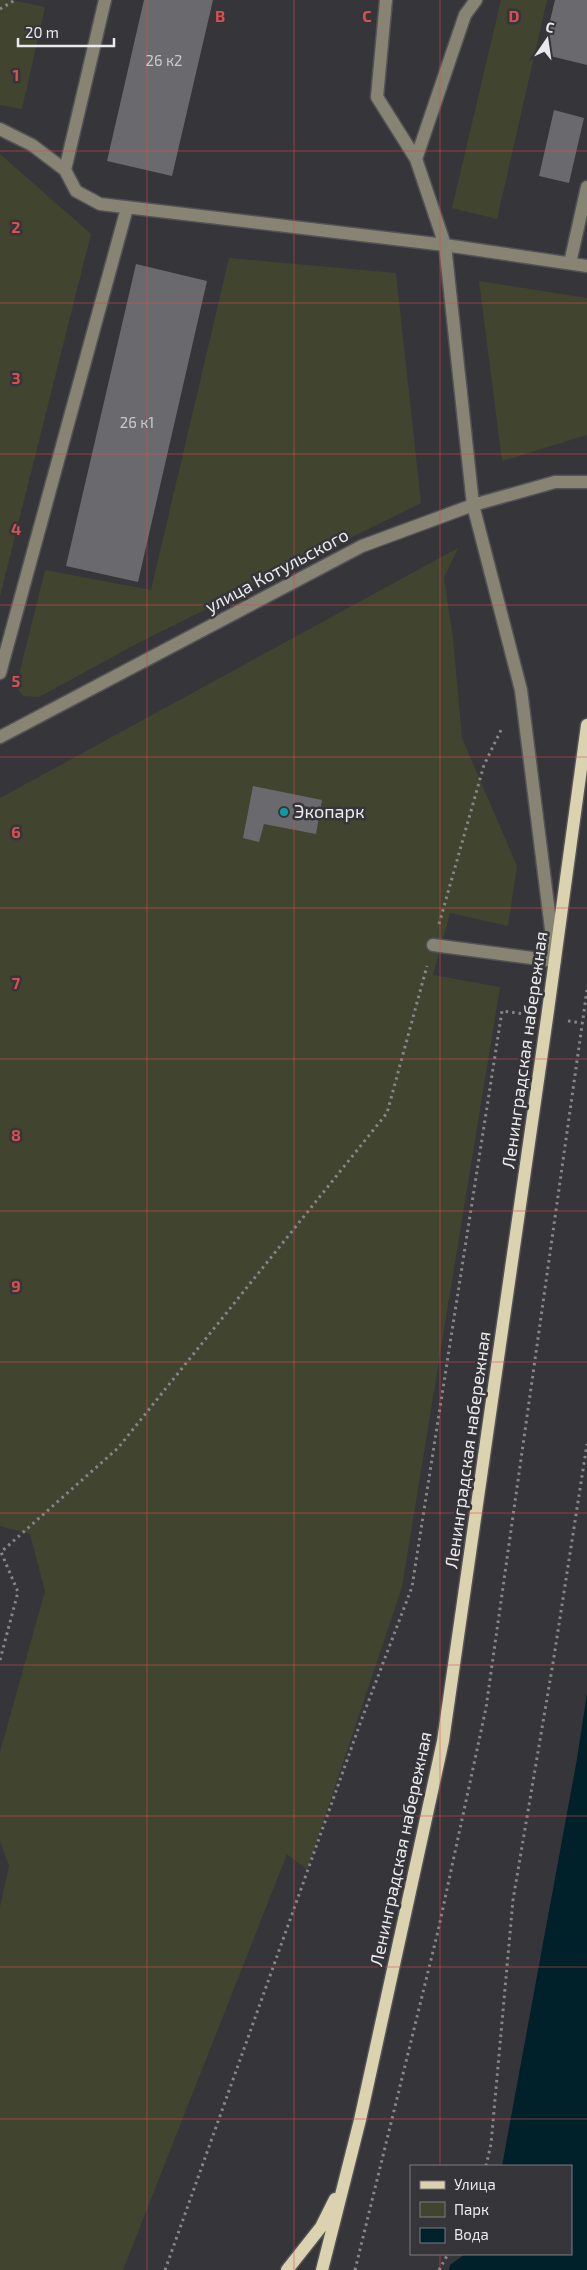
<svg xmlns="http://www.w3.org/2000/svg" width="587" height="2270" viewBox="0 0 587 2270" font-family="'Exo 2',sans-serif">
	<style>
		.green { fill: #414530 }
		.water { fill: #00202a }
		.building { fill: #6a6a6e }
		.lines { fill: none; stroke-linecap: round; stroke-linejoin: round }
		.minor-casing { stroke: #535256; stroke-width: 15 }
		.major-casing { stroke: #535256; stroke-width: 15 }
		.path { stroke: #87868a; stroke-width: 3; stroke-dasharray: 2.5 4; stroke-linecap: butt }
		.minor { stroke: #888473; stroke-width: 12 }
		.major { stroke: #dbd2b0; stroke-width: 12 }
		.grid { fill: none; stroke: #da4f4f; stroke-width: 1; stroke-opacity: 0.55 }
		.culture-dot { fill: #0f9aa8; stroke: #363539; stroke-width: 2 }
		.labels { text-anchor: middle; stroke-width: 5; stroke-linejoin: round; paint-order: stroke }
		.number-label { font-size: 15px; fill: #cac9cc }
		.street-label { font-size: 18px; fill: #eae9ec; stroke: #363539 }
		.poi-label { font-size: 18px; fill: #eae9ec; stroke: #363539; text-anchor: start }
		.grid-label { font-size: 16px; text-anchor: middle; font-weight: bold; fill: #da4f4f; stroke: #363539; stroke-width: 5; stroke-linejoin: round; paint-order: stroke }
	</style>
	<rect width="100%" height="100%" fill="#363539"/>
	<path class="green" d="M0,0H12L45,7L22,109L0,105Z
		M501,0H547L497,219L452,208Z
		M0,154L91,234L0,596Z
		M229,258L396,273L421,503L140,642L39,697L23,696L16,687L45,570L151,590Z
		M479,281L587,298V435L502,461Z
		M458,548L444,578L453,638L462,738L517,866L508,926L450,913L433,975L500,987L402,1587L307,1870L287,1854L123,2270H0V1907L9,1866L0,1841V1752L45,1591L30,1534L0,1526V798Z"/>
	<path class="water" d="M587,1693V2270H449L450,2265L465,2254H571V2166H502L577,1759Z"/>
	<path class="building" d="M144,0H213L172,176L107,161Z
		M555,0H587V65L542,54Z
		M554,110L584,118L569,183L539,176Z
		M136,264L207,281L138,582L66,566Z
		M253,786L322,800L316,834L264,824L259,842L243,838Z"/>
	<g class="lines">
		<g class="minor-casing">
			<path id="minor" d="M105,0L65,170L76,191L100,204L445,245L587,266
				M386,0L377,97L416,159L445,245L473,505L521,690L555,961L433,945
				M0,129L32,145L65,170
				M416,159L465,15L476,0
				M570,263L587,187
				M0,673L127,208
				M0,737L362,546L473,505L555,482H587"/>
		</g>
		<g class="major-casing">
			<path id="major" d="M287,2270L321,2227L335,2199
				M322,2270L360,2120L443,1741L547,1018L587,725"/>
		</g>
		<path class="path" d="M0,9L15,0
			M439,924L484,765L502,728
			M568,1021L582,1023
			M0,1660L18,1592L1,1552L118,1448L387,1113L427,966
			M486,2166L491,2144L513,1900L553,1663L587,1444
			M165,2270L361,1721L412,1587L502,1011L525,1014
			M355,2270L438,1931L486,1708L587,990
			M439,2270L448,2254"/>
		<use href="#minor" class="minor"/>
		<use href="#major" class="major"/>
	</g>
	<path class="grid" d="M147,0V2270M294,0V2270M440,0V2166M0,151H587M0,303H587M0,454H587M0,605H587M0,757H587M0,908H587M0,1059H587M0,1211H587M0,1362H587M0,1513H587M0,1665H587M0,1816H587M0,1967H587M0,2119H587M440,2254V2270"/>
	<circle class="culture-dot" cx="284" cy="812" r="5"/>
	<g class="labels">
		<g class="number-label">
			<text x="164" y="66">26 к2</text>
			<text x="137" y="428">26 к1</text>
		</g>
		<g class="street-label">
			<text transform="translate(277 571) rotate(-28)" y="6">улица Котульского</text>
			<text transform="translate(525 1050) rotate(-82)" y="6">Ленинградская набережная</text>
			<text transform="translate(468 1450) rotate(-82)" y="6">Ленинградская набережная</text>
			<text transform="translate(401 1849) rotate(-78)" y="6">Ленинградская набережная</text>
		</g>
		<g class="poi-label">
			<text x="294" y="818">Экопарк</text>
		</g>
	</g>
	<g class="grid-label">
		<text x="220" y="22">B</text>
		<text x="367" y="22">C</text>
		<text x="514" y="22">D</text>
		<text x="16" y="81">1</text>
		<text x="16" y="233">2</text>
		<text x="16" y="384">3</text>
		<text x="16" y="535">4</text>
		<text x="16" y="687">5</text>
		<text x="16" y="838">6</text>
		<text x="16" y="989">7</text>
		<text x="16" y="1141">8</text>
		<text x="16" y="1292">9</text>
	</g>
	<rect x="410" y="2165" width="162" height="90" fill="#363539" stroke="#7e7d81"/>
	<rect x="420" y="2181" width="25" height="8" fill="#dbd2b0" stroke="#7e7d81"/>
	<text x="454" y="2190" font-size="15" fill="#eae9ec">Улица</text>
	<rect x="420" y="2202" width="25" height="15" fill="#414530" stroke="#7e7d81"/>
	<text x="454" y="2215" font-size="15" fill="#eae9ec">Парк</text>
	<rect x="420" y="2228" width="25" height="15" fill="#00202a" stroke="#7e7d81"/>
	<text x="454" y="2240" font-size="15" fill="#eae9ec">Вода</text>
	<g transform="translate(547 40) rotate(13)" stroke="#363539" stroke-width="4" paint-order="stroke">
	<path d="M0-4L9 19L0 12L-9 19Z" fill="#eae9ec"/>
	<text y="-8" font-size="14" font-weight="bold" text-anchor="middle" fill="#eae9ec">С</text>
	</g>
	<path d="M18 38v8h96v-8" fill="none" stroke="#eae9ec" stroke-width="2.5"/>
	<text x="25" y="38" font-size="15" fill="#eae9ec" stroke="#363539" stroke-width="4" paint-order="stroke">20 m</text>
</svg>
